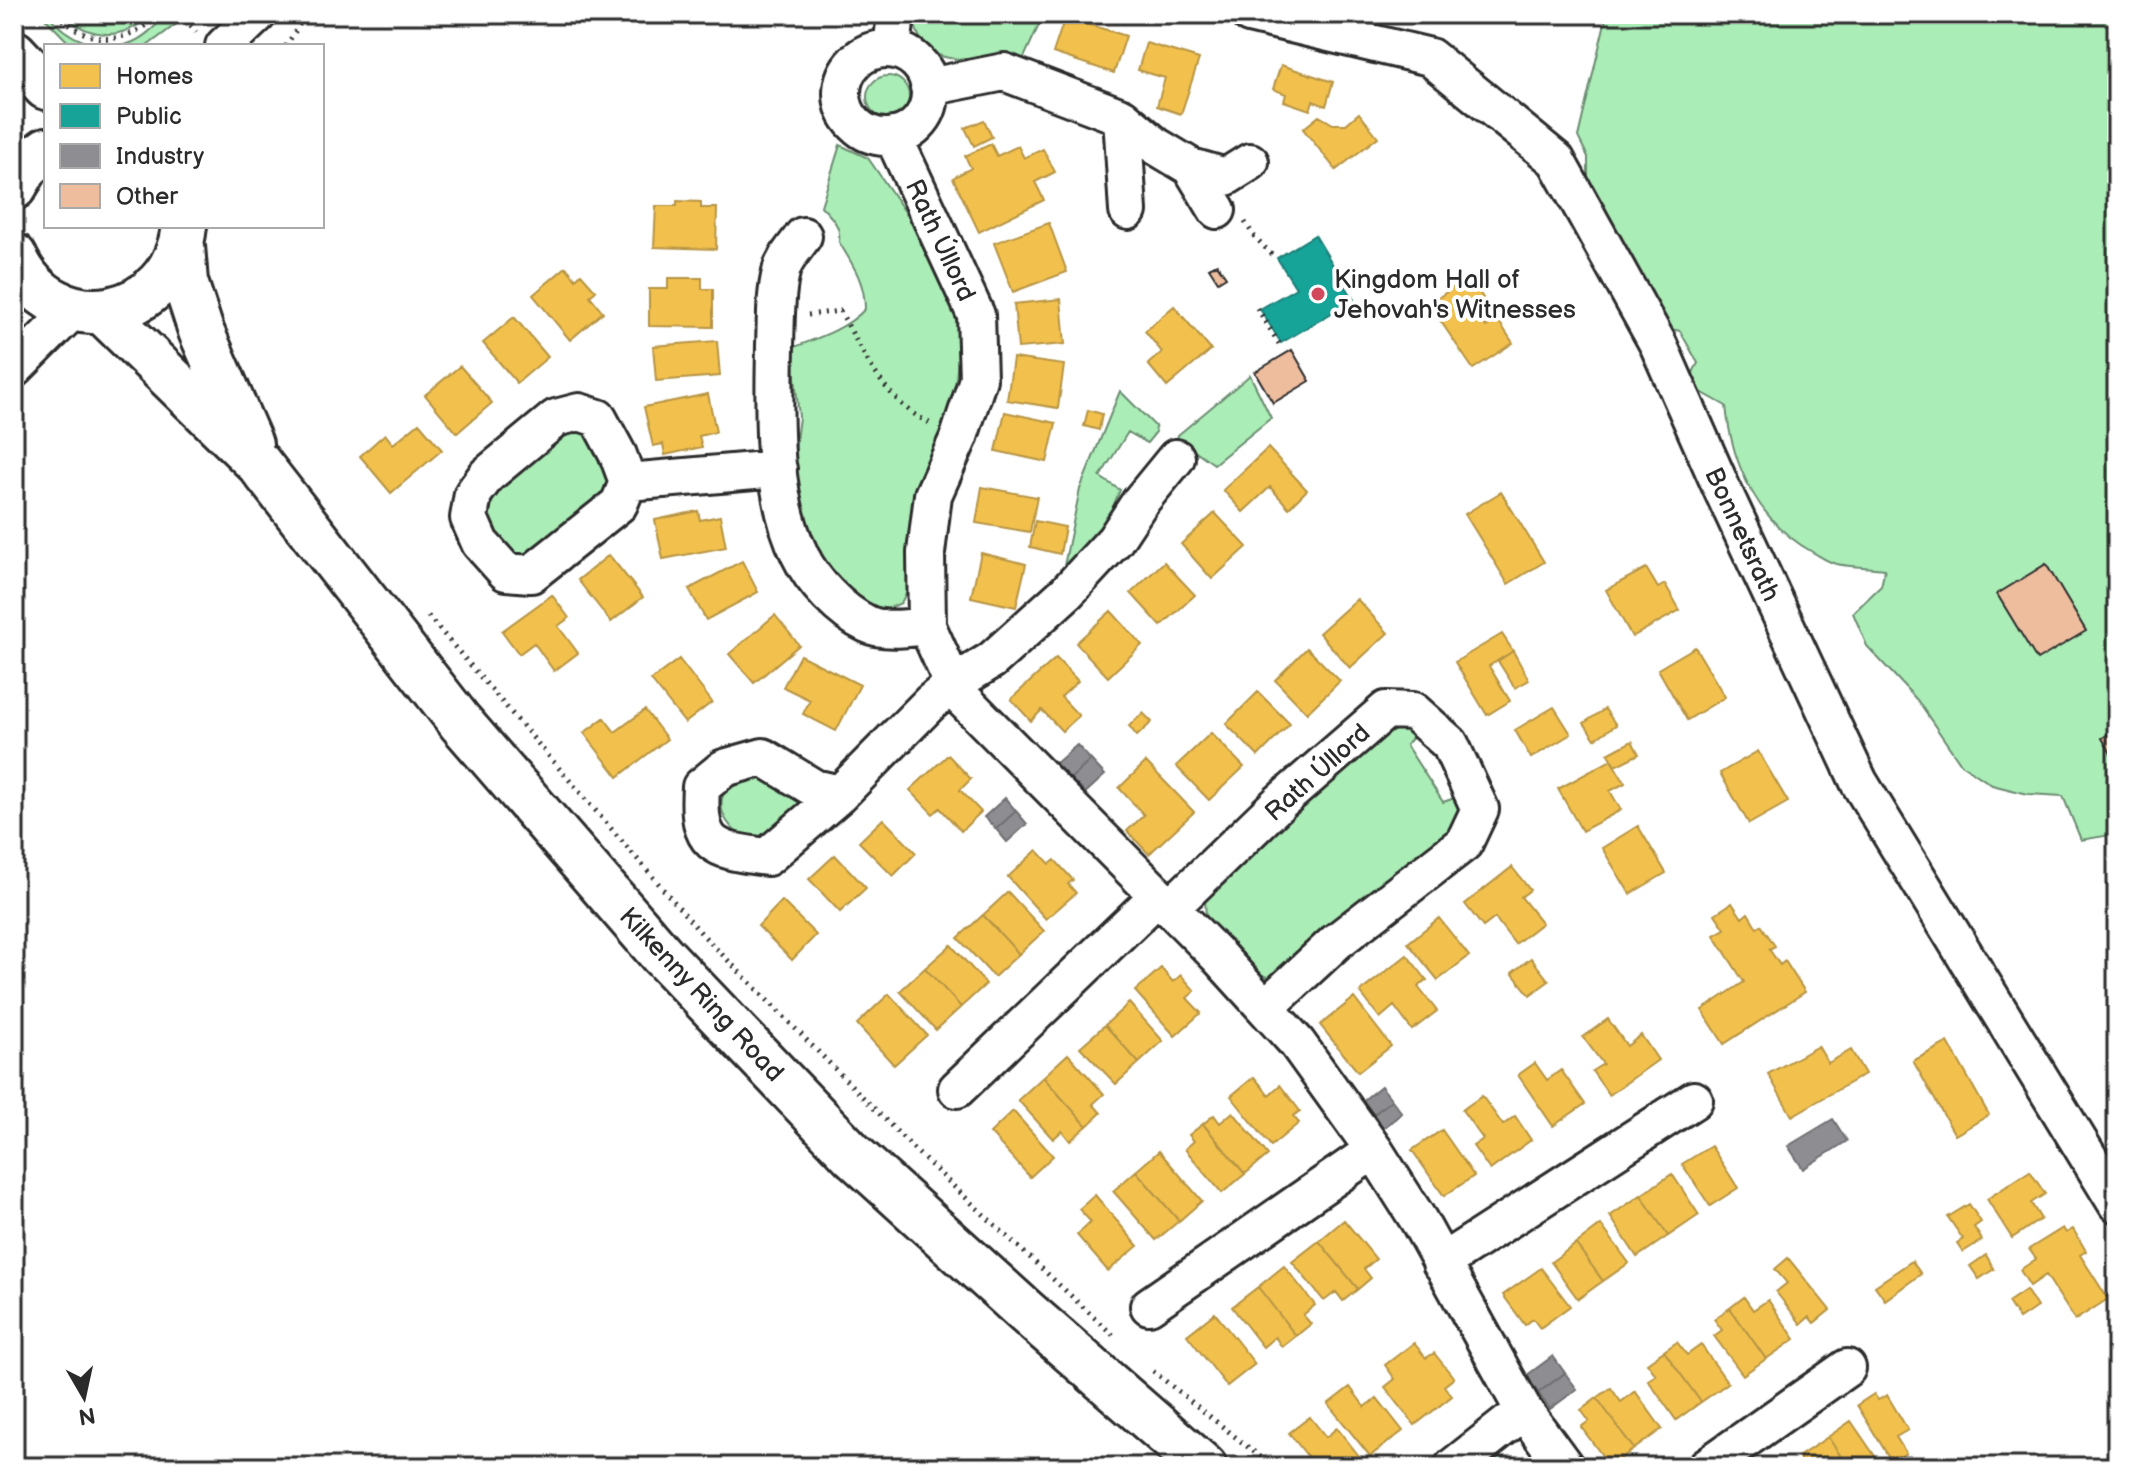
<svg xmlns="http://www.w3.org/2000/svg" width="2131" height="1481" viewBox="0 0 2131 1481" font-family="'Balsamiq Sans',sans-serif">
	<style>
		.green { fill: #abedb7; stroke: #6b8c71; stroke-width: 2 }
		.homes { fill: #f2c14e; stroke: #b69444; stroke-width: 2 }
		.public { fill: #17a398; stroke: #1d7f77; stroke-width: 2 }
		.industry { fill: #8d8d92; stroke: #707073; stroke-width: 2 }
		.building { fill: #eebd9e; stroke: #2b2b2b; stroke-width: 2 }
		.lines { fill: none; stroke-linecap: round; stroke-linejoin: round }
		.minor-casing { stroke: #2b2b2b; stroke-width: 42 }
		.major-casing { stroke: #2b2b2b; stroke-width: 50 }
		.path { stroke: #2b2b2b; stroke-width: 5; stroke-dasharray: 2 6; stroke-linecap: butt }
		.minor { stroke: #fff; stroke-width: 36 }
		.major { stroke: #fff; stroke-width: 44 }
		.poi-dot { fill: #d1495b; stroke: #fff; stroke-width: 3 }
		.labels { text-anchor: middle; stroke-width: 8; stroke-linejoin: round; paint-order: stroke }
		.street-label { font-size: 26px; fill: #2b2b2b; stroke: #fff }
		.poi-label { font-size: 26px; fill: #2b2b2b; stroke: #fff; text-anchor: start }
	</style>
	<rect width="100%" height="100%" fill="#fff"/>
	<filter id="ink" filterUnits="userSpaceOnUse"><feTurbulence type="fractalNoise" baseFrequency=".0125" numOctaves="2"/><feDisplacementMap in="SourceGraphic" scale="16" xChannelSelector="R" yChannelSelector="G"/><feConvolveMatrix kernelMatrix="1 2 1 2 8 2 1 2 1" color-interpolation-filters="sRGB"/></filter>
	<g filter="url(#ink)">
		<path class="green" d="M41,14H48C66,39 103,55 133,42C147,36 157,24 168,14H172L179,22L147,46H72Z
			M62,14H151V15C123,41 91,40 62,14Z
			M913,14H1044L1023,60C979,52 921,80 913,14Z
			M1607,14H2117V834L2081,840L2063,796L2028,794L1992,785L1961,764L1917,700L1867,646L1853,613L1881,586L1885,569C1869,567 1852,567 1836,564C1828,562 1821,557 1814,553C1759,523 1732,467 1726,406L1687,384L1698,363L1680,331L1666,328L1588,179V157L1578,137Z
			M867 97a21 21 0 1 1 42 0a21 21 0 1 1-42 0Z
			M840,145L868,158L925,241L943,278L958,322V361L951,419L910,586L901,603L885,610L851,601L807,542L791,481L799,417L792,348C818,338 845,330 865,309C865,282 853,265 839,242C841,225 832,218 821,206Z
			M1250,375L1271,418L1214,464L1197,452L1189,459L1175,446L1178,435Z
			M1120,391L1155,426L1156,432L1147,443L1128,432L1100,477L1120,490L1104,528L1060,585L1080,489Z
			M577,432L599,438L609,468L604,496L524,558L507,554L482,516L496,495L553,440Z
			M1405,725L1419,731L1406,745L1443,802L1461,796L1465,800L1456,833L1278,980L1255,973L1206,920L1205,898C1265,839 1330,762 1405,725Z
			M755,770L811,806L753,844C714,822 707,788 755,770Z
			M1496,1456L1532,1467H1484Z"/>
		<path class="homes" d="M1065,17L1126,36L1114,73L1053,53Z
			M1146,43L1199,59L1181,114L1157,106L1165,78L1138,70Z
			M1281,65L1333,82L1326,106L1313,101L1310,110L1284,101L1286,94L1273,89Z
			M1359,113L1378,137L1336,170L1303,129L1319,116L1333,124H1346Z
			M984,120L992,137L974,146L965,128Z
			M991,144L997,156L1018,146L1024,158L1043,149L1055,172L1035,182L1044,200L979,232L953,178L971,168L965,156Z
			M677,201L701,202V208H717L716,249L654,247L656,206H677Z
			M1049,223L1067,272L1013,292L994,243Z
			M566,267L576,279L581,274L596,291L590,296L603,312L570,340L533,295Z
			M1469,277L1485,301L1474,309L1486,327L1498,320L1513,343L1473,369L1429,304Z
			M668,278H702V289H713V327L649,326V289H668Z
			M1061,299L1065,344L1018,348L1014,304Z
			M1174,306L1211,350L1167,387L1148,364L1162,352L1145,331Z
			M514,317L548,357L517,383L483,343Z
			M717,341L720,376L656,381L653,346Z
			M1013,358L1064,365L1058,408L1007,400Z
			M460,366L492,403L457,433L425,395Z
			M708,394L716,432L699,436L702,447L665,455L663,444L653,446L644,407Z
			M1088,410L1102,414L1099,430L1084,426Z
			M1005,412L1056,423L1047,462L996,451Z
			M419,423L442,450L391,493L360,456L385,434L393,444Z
			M1268,448L1307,490L1289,508L1270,487L1243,512L1223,490Z
			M982,487L1037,497L1030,532L976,523Z
			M1501,492L1544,562L1508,584L1465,514Z
			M698,511L700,520L720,516L726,547L663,559L655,520Z
			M1215,513L1247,547L1212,579L1181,544Z
			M1035,521L1065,527L1060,554L1030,547Z
			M981,553L1026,564L1016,607L971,597Z
			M609,555L643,597L611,622L578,580Z
			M742,561L758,592L706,620L689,589Z
			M1164,562L1195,595L1161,626L1131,593Z
			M1646,568L1658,588L1665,584L1680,610L1632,637L1606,590Z
			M552,595L569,618L558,626L578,653L554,671L534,643L519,654L502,631Z
			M1357,599L1388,633L1350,668L1319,633Z
			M1111,611L1142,645L1108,677L1076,643Z
			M775,615L799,645L754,683L729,654Z
			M1502,634L1513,651L1489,666L1510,701L1487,715L1455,662Z
			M1695,647L1725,697L1687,720L1658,669Z
			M1307,648L1340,681L1307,713L1275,680Z
			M1513,651L1529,680L1515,688L1498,661Z
			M800,655L860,685L836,731L803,714L810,700L783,687Z
			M1056,658L1078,681L1061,697L1079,716L1062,731L1042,710L1031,721L1011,699Z
			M679,659L712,702L685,723L651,680Z
			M1258,692L1290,724L1258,756L1226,724Z
			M1554,707L1571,734L1531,758L1515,730Z
			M1605,709L1616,725L1595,739L1584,723Z
			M645,710L667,739L618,777L584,733L604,718L615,732Z
			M1143,713L1152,722L1137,736L1129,726Z
			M1211,733L1244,767L1209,800L1176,766Z
			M1632,741L1639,754L1615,766L1608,754Z
			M1758,751L1788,802L1749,824L1720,773Z
			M948,755L971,779L960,790L981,812L961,831L940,808L933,814L910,790Z
			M1611,760L1625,783L1610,791L1621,810L1582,831L1558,789Z
			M1146,762L1194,812L1149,854L1127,831L1144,815L1119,788Z
			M883,819L916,853L893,876L859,842Z
			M1638,826L1666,873L1630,894L1602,848Z
			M1037,850L1050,864L1055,860L1073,880L1068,884L1076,893L1046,919L1008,877Z
			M835,855L866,888L840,912L809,879Z
			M1512,867L1530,890L1521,897L1542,923L1515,944L1495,918L1483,927L1465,904Z
			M1008,892L1044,931L1019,954L983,915Z
			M782,901L816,935L792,960L758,926Z
			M1732,903L1742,918L1748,913L1757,928L1761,925L1775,946L1769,949L1780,965L1785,961L1805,992L1724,1044L1702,1010L1744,982L1714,935L1725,929L1715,914Z
			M983,915L1019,954L994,977L958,938Z
			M1439,918L1469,956L1438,980L1408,943Z
			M951,945L986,984L961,1007L925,968Z
			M1407,955L1427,980L1418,987L1437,1011L1412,1030L1394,1006L1380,1018L1360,992Z
			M1531,958L1549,981L1530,995L1512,973Z
			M925,968L961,1007L936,1030L900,991Z
			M1161,968L1173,982L1181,975L1195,991L1187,998L1201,1013L1175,1036L1135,991Z
			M889,994L927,1035L894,1065L857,1024Z
			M1354,998L1391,1046L1358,1072L1320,1025Z
			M1129,1003L1163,1041L1139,1063L1105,1025Z
			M1608,1019L1627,1046L1641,1035L1658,1060L1609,1095L1592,1071L1603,1064L1583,1037Z
			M1105,1025L1139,1063L1116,1084L1080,1047Z
			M1948,1042L1989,1115L1955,1135L1913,1061Z
			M1818,1046L1828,1063L1851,1050L1865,1074L1792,1116L1768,1074Z
			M1068,1054L1104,1094L1093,1104L1101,1113L1087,1126L1043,1077Z
			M1535,1063L1547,1080L1561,1070L1585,1104L1553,1126L1518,1075Z
			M1043,1077L1087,1126L1070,1141L1062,1131L1053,1139L1018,1100Z
			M1254,1077L1269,1095L1280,1085L1300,1111L1293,1116L1299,1123L1271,1146L1231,1096Z
			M1482,1096L1503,1125L1515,1116L1531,1140L1490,1170L1473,1146L1483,1139L1462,1110Z
			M1013,1111L1053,1156L1030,1177L990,1133Z
			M1233,1112L1268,1155L1245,1174L1203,1124L1214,1115L1220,1123Z
			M1203,1124L1245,1174L1222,1193L1185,1149L1194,1141L1189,1135Z
			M1442,1130L1474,1176L1444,1196L1412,1150Z
			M1711,1146L1738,1188L1710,1206L1682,1164Z
			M1159,1151L1202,1201L1179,1221L1136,1171Z
			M1136,1171L1179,1221L1156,1240L1113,1191Z
			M2030,1171L2045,1194L2031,1203L2041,1219L2012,1238L1987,1199Z
			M1672,1174L1699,1215L1668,1236L1641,1195Z
			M1095,1195L1138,1246L1108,1271L1077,1235L1091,1222L1079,1209Z
			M1641,1195L1668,1236L1637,1257L1610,1216Z
			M1969,1204L1981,1222L1974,1227L1982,1240L1963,1252L1957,1243L1963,1239L1948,1217Z
			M1344,1220L1376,1259L1364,1269L1371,1278L1358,1289L1319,1241Z
			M1601,1225L1629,1263L1603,1281L1576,1244Z
			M2063,1228L2066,1233L2073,1229L2086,1251L2080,1255L2108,1299L2075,1320L2046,1275L2030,1286L2020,1270L2036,1259L2029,1249Z
			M1319,1241L1358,1289L1343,1301L1336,1292L1324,1301L1292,1262Z
			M1576,1244L1603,1281L1578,1299L1551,1262Z
			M1986,1255L1994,1269L1979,1279L1970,1266Z
			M1788,1258L1830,1310L1814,1323L1809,1317L1801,1324L1776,1292L1787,1283L1775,1269Z
			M1912,1261L1921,1274L1885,1300L1875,1286Z
			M1284,1266L1315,1305L1303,1315L1311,1324L1296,1336L1258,1287Z
			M1541,1268L1570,1306L1540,1328L1533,1319L1525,1325L1503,1295Z
			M1258,1287L1296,1336L1282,1347L1275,1337L1263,1347L1232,1307Z
			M2026,1290L2037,1307L2019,1319L2008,1302Z
			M1744,1297L1753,1310L1768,1300L1795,1339L1766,1359L1730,1308Z
			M1730,1308L1766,1359L1743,1375L1714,1336L1722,1330L1714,1319Z
			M1215,1313L1255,1364L1227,1386L1187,1335Z
			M1677,1342L1687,1355L1701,1345L1728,1383L1701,1402L1664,1351Z
			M1414,1343L1426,1358L1434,1353L1454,1378L1444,1386L1452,1396L1415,1425L1385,1387L1395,1379L1385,1365Z
			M1664,1351L1701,1402L1676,1420L1648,1380L1656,1375L1647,1363Z
			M1350,1387L1365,1407L1377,1398L1403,1431L1370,1456L1328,1404Z
			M1611,1388L1621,1402L1635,1391L1662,1429L1634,1449L1597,1398Z
			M1874,1394L1878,1400L1887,1395L1908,1430L1896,1437L1906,1453L1892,1462L1857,1405Z
			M1597,1398L1634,1449L1610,1466L1581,1427L1589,1421L1581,1410Z
			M1310,1417L1326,1437L1337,1428L1363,1461L1355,1467H1316L1289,1433Z
			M1851,1421L1879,1462L1871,1467H1848L1828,1437Z
			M1828,1437L1848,1467H1805L1798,1457Z"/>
		<path class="public" d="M1315,235L1354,300L1281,343L1260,309L1296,288L1277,258Z"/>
		<path class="industry" d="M1077,745L1091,760L1069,780L1055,764Z
			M1091,760L1105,775L1083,795L1069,780Z
			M1005,798L1016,811L996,829L984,817Z
			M1016,811L1027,824L1007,842L996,829Z
			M1381,1086L1392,1100L1370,1117L1360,1103Z
			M1392,1100L1402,1113L1381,1130L1370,1117Z
			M1833,1119L1847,1141L1803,1169L1788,1146Z
			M1553,1356L1565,1373L1538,1393L1526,1376Z
			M1565,1373L1577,1389L1550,1409L1538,1393Z"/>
		<path class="building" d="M1217,264L1226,277L1218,282L1209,268Z
			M1292,350L1310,381L1273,403L1255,372Z
			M2046,564L2086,631L2037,660L1997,594Z
			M2117,729V764L2102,738Z"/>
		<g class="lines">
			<g class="minor-casing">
				<path id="minor" d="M1249,14L1430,57L1556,160L1658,344L1722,489L1859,782L2117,1204
					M224,46L258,14
					M892,49L896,14
					M842 93a44 44 0 1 1 88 0a44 44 0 1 1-88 0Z
					M929,87L1004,72L1122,117L1128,211
					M1122,117L1156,146L1191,167L1217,210
					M893,136L976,315L978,379L959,437L933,495L926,553L927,626L953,684L962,698L1217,955L1297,1043L1374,1150L1419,1221L1524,1411L1565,1467
					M1191,167L1226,177L1250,162
					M803,236C796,247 783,260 781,272C775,296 776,322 775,345C774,410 770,496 800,555C812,581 841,612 867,624C883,632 909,628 927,626
					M14,369L74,309
					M628,482L618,455L598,418L579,412L556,418L487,475L473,494L469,518L480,543L506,572L531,574L619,504L628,482L778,469
					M840,794L814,788L763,757L724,768L701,787C697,847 713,850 767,857L840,794L930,703L953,684L992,660L1067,592L1115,540L1140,502L1176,458
					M1170,908L1280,802L1386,710L1413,711L1450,744L1480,809L1464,843L1336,942L1266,1007
					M957,1089L1157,897
					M1441,1263L1694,1100
					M1149,1306L1374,1150
					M1453,1467L1524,1411
					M1706,1467L1847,1368"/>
			</g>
			<g class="major-casing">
				<path id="major" d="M14,53L46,87
					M14,187L27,166L46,150
					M182,246L185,282L201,331L250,444
					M14,256C54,344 174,321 184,226
					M103,312L259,464L460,722L662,955L853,1155L1025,1311L1204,1467"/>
			</g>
			<path class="path" d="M57,14C91,48 126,45 160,14
				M179,14L196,32
				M286,46L306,14
				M1245,222L1254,236L1274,257
				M1257,308L1281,347
				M808,315L840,311C865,355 884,402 932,424
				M428,616L701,933L920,1155L1113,1335
				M1153,1371L1273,1467"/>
			<use href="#minor" class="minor"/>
			<use href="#major" class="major"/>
		</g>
	</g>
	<circle class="poi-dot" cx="1318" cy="294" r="8"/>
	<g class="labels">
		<g class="street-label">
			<text transform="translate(941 240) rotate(65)" y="9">Rath Úllord</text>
			<text transform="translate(1743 534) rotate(65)" y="9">Bonnetsrath</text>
			<text transform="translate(1317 772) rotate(-42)" y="9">Rath Úllord</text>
			<text transform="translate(702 994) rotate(47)" y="9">Kilkenny Ring Road</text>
		</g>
		<g class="poi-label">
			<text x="1334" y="288">Kingdom Hall of<tspan x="1334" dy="30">Jehovah's Witnesses</tspan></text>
		</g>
	</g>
	<rect width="2131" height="1481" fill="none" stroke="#fff" stroke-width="48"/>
	<rect x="24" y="24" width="2083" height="1433" fill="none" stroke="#2b2b2b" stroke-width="3" filter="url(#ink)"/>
	<rect x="44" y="44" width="280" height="184" fill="#ffffff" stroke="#aaaaaa" stroke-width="2"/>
	<rect x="60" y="64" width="40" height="24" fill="#f2c14e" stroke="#aaaaaa" stroke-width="2"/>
	<text x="116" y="84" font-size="24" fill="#2b2b2b">Homes</text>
	<rect x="60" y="104" width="40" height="24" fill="#17a398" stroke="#aaaaaa" stroke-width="2"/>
	<text x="116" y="124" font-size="24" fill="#2b2b2b">Public</text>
	<rect x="60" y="144" width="40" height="24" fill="#8d8d92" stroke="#aaaaaa" stroke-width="2"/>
	<text x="116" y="164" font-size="24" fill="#2b2b2b">Industry</text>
	<rect x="60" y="184" width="40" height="24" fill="#eebd9e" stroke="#aaaaaa" stroke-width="2"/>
	<text x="116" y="204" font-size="24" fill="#2b2b2b">Other</text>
	<g transform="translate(84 1397) rotate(171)" stroke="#ffffff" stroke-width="6" paint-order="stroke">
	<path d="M0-6L14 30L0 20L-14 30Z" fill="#2b2b2b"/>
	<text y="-12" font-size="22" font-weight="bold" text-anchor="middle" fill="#2b2b2b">N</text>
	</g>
</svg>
